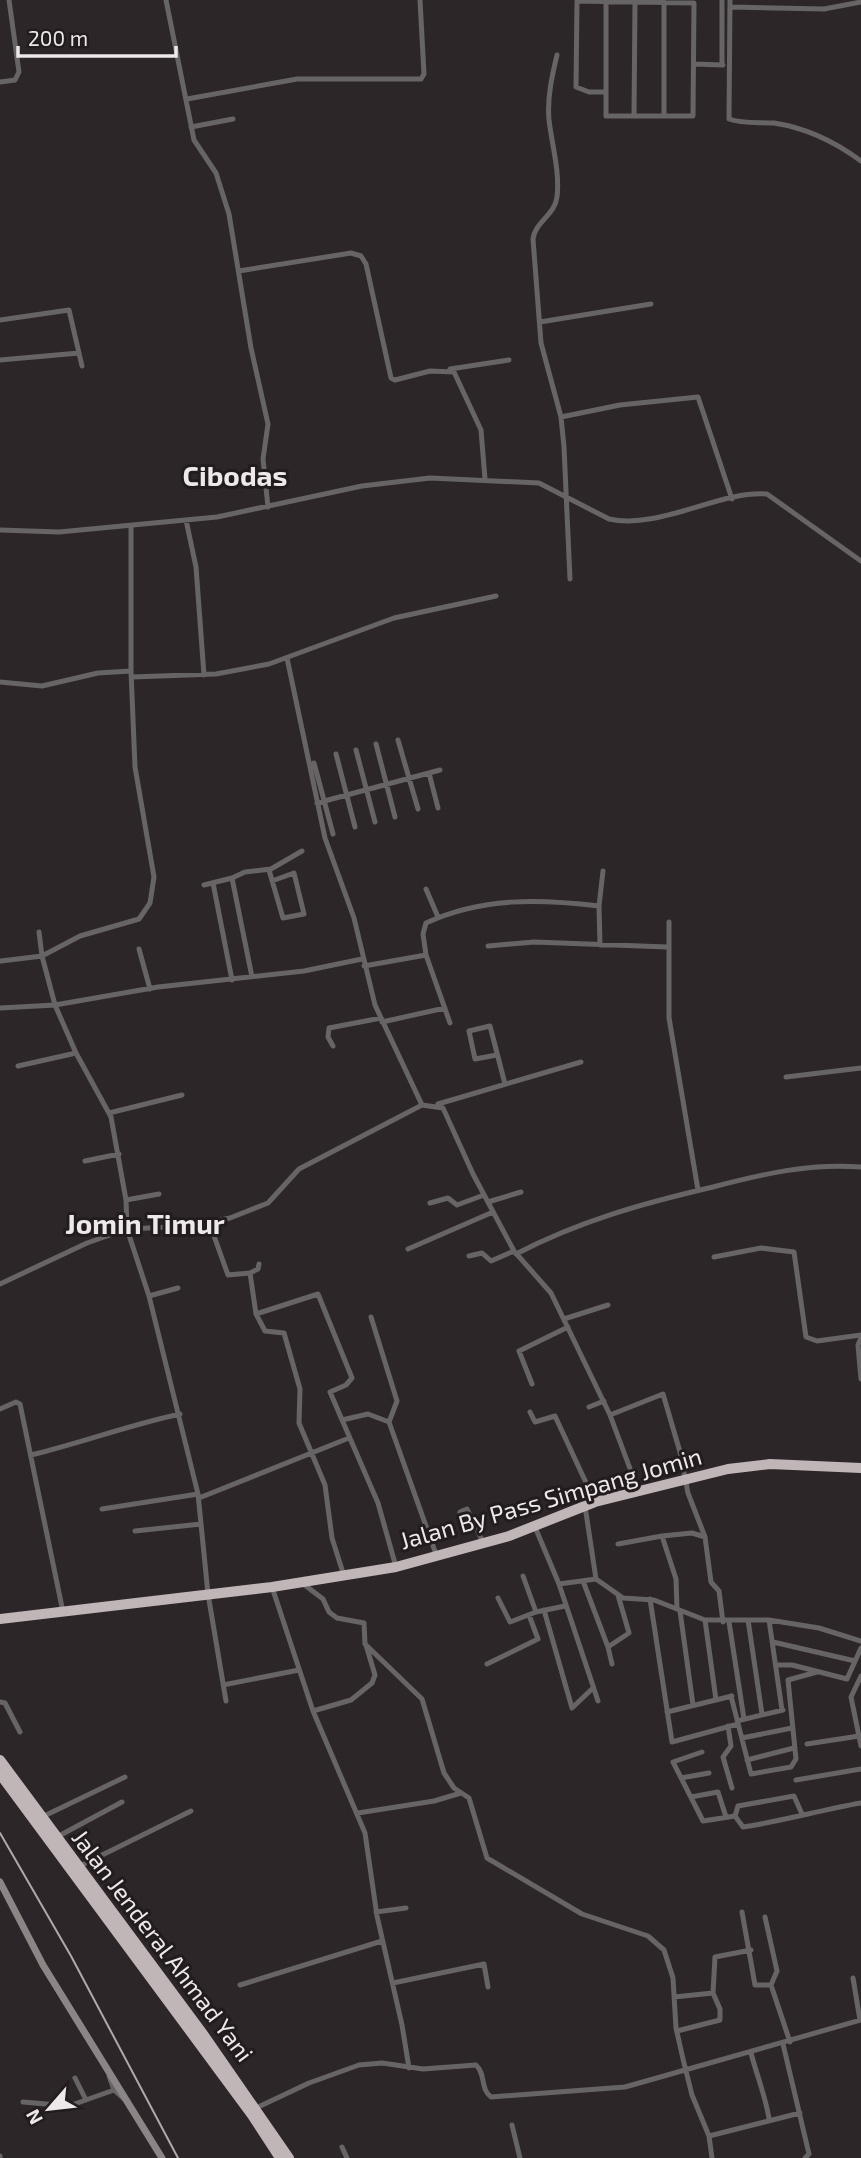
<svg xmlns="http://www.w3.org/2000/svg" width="861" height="2158" viewBox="0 0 861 2158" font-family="'Exo 2',sans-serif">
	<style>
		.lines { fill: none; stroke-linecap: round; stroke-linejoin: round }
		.street { stroke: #676465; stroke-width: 5 }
		.secondary { stroke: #8b8586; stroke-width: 7 }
		.highway { stroke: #c0b6b8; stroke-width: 10 }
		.rail { stroke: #afa9aa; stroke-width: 2 }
		.labels { text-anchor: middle; stroke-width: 6; stroke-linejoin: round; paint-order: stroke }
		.street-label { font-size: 24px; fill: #ede8e9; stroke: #231c1e }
		.quarter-label { font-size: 28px; font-weight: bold; fill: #ede8e9; stroke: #231c1e }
	</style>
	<rect width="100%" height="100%" fill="#2d2628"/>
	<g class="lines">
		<path class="street" d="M166,0L194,140L216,173L229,214L251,348L268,424L263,459L268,507
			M730,0L729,119C742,124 759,122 774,123C807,128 834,141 861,161
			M606,1V116H693L694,3L577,1L576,87L589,92H606
			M730,7L824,9L861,2
			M557,55C552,76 547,98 549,120C552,145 560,172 557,197C555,215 535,222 533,239L541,343L561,417L564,447L570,579
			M694,64L723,65
			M722,65V0
			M0,82L15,80L19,72L9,0
			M187,99L297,79H421L424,74L420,0
			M634,116L635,2
			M664,116V2
			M191,127L233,119
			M239,271L351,253L361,256L366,264L391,378L395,380L430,371L454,372L481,430L485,479
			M0,320L69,310L82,366
			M540,322L651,304
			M0,360L79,353
			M450,369L509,360
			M561,417L620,405L698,397L732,499
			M186,520L196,567L204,675
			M131,526V671L135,767L154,877L150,903L139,919L80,936L42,956L55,1005L158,987L304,971L362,959
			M0,530L59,532L217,517L362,486L430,478L539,483L609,519C660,530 720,490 767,494L861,561
			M287,658L325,838L354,918L375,1005L422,1105L443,1108L473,1174L514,1251L551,1293L610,1415L638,1490
			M132,677L216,674L269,664L394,618L496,596
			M0,682L42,686L98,673L131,671
			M398,740L418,809
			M376,744L395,817
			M356,750L375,822
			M336,754L355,827
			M314,763L333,834
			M429,773L438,808
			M317,803L440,770
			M269,870L283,918L304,914L294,873L272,881
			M213,883L232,980
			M204,885L232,878
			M426,889L438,917
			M669,922V1018L698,1190
			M600,945L599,906L603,871
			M488,946L534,942L667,947
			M139,949L150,989
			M426,955L450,1023
			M1,961L42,956L39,932
			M364,966L426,955L423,934L426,923C482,897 540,899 599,906
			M252,977L232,878L245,872L271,869L302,851
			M0,1008L55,1005L76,1053L111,1117L126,1200L127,1229L149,1296L198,1494L208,1594L226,1701
			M382,1022L445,1008
			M333,1046L328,1037L329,1028L381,1018
			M497,1055L475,1059L469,1031L490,1026L505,1084
			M18,1066L76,1053
			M786,1077L861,1068
			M438,1104L581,1062
			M109,1113L182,1095
			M85,1161L119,1154
			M126,1200L159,1194
			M488,1202L521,1192
			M430,1203L448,1198L457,1205L484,1195
			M209,1222L228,1275L250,1273L256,1314L265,1331L284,1333L300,1389L299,1423L325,1485L332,1538L344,1576
			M408,1249L493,1212
			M516,1254C579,1221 644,1203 713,1187C763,1174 809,1163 861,1167
			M469,1256L482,1253L491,1261L514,1251
			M714,1257L761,1248L794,1252L806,1337L817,1341L861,1335
			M250,1273L258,1269L259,1264
			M0,1284L87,1243L127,1229L192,1226L230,1218L268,1203L299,1169L422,1105
			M149,1296L178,1288
			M256,1314L318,1294L352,1378L346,1385L330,1392L378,1503L396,1567
			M371,1317L397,1401L389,1422L437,1557
			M564,1319L608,1305
			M861,1338L858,1345L861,1379
			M532,1384L519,1351L568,1327
			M589,1407L604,1401
			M0,1409L16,1402L20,1404L63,1612
			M530,1412L535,1422L555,1416L595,1502
			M610,1415L663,1394L680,1452L688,1493L705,1537L711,1582L719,1591L723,1622
			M342,1420L368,1414L389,1422
			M31,1455C81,1443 129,1425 180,1414
			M199,1498L349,1438
			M585,1506L596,1579
			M102,1509L198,1494
			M460,1520V1512L467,1509L484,1544
			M535,1527L559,1584L598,1701
			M135,1531L201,1524
			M662,1536L692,1533L705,1537
			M618,1544L662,1536L676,1579L677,1609
			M523,1576L536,1612
			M583,1581L608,1647L629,1633L618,1595
			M302,1583L323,1599L329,1612L337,1618L364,1623L365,1644L422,1699L444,1773L454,1788L469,1798L487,1858L582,1914L648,1936L664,1950L673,1978L676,2028L683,2059L692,2095L709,2136L712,2158
			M559,1584L596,1579L623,1598L654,1600L705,1620H769L819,1628L861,1641
			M272,1587L313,1711L365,1833L377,1916L402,2025L409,2068
			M498,1598L510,1622L536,1612L565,1606
			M650,1599L672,1742L738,1724
			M544,1610L572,1708L593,1688
			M680,1611L693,1705
			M705,1620L716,1700
			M748,1620L762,1714
			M769,1620L782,1710
			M729,1622L744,1719
			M773,1642L855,1661
			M608,1647L612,1664
			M487,1664L538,1639L529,1615
			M776,1665H792L847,1679L861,1648
			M861,1676L851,1697L861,1746
			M223,1685L299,1670
			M731,1696L751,1774L791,1767L796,1759L788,1680L817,1672
			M0,1702L5,1703L20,1732
			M313,1711L351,1700L372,1683L375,1675L366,1645
			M667,1712L732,1696
			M741,1720L783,1710
			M728,1726L731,1746L723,1757L732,1788
			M742,1738L792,1728
			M807,1744L859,1736
			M702,1752L673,1762L703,1821L735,1816L743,1827C783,1821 821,1810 861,1803
			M747,1760L794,1748
			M681,1778L709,1773
			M796,1780L861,1769
			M691,1797L718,1792L726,1817
			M358,1813L434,1801L461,1793
			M735,1816L738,1806L794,1796L802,1814
			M42,1817L125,1777
			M55,1838L122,1802
			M78,1867L191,1811
			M376,1912L406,1908
			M742,1912L755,1985H771
			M765,1917L777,1971L771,1985L790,2042
			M853,1978L860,2020
			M393,1983L484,1964L488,1987
			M240,1985L382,1941
			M674,1997L713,1993
			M677,2031L720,2020V2009L713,1993L715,1957L751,1950
			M783,2044L809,2154L805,2158
			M751,2053C757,2076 765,2095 769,2118
			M109,2076L114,2090L124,2099
			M75,2078L86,2100
			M23,2102L69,2106L114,2090
			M256,2108L309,2083L359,2065L382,2063L423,2069L476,2065C486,2074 480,2089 491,2097L625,2087L861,2020
			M512,2125L520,2158
			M709,2136L800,2113
			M342,2147L347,2158
			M0,2156V2158"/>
		<path class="secondary" d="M0,1882L43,1965L162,2158"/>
		<path class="highway" d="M0,1619L272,1587L396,1567L509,1536L595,1502L728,1469L770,1464L861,1468
			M0,1760L203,2034L289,2158
			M0,1774L252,2115L280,2158"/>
		<path class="rail" d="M0,1833L71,1956L178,2158"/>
	</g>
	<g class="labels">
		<g class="street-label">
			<text transform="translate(551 1499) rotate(-16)" y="8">Jalan By Pass Simpang Jomin</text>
			<text transform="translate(162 1946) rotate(53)" y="8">Jalan Jenderal Ahmad Yani</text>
		</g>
		<g class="quarter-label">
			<text x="235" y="486">Cibodas</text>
			<text x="145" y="1234">Jomin Timur</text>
		</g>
	</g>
	<g transform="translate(49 2109) rotate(242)" stroke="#231c1e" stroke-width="5" paint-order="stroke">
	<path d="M0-5L12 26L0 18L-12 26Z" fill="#ede8e9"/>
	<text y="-10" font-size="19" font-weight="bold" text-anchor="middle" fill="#ede8e9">N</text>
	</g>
	<path d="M18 46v10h158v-10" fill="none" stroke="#ede8e9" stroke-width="3.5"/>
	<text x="28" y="46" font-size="21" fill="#ede8e9" stroke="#231c1e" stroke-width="5" paint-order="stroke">200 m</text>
</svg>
